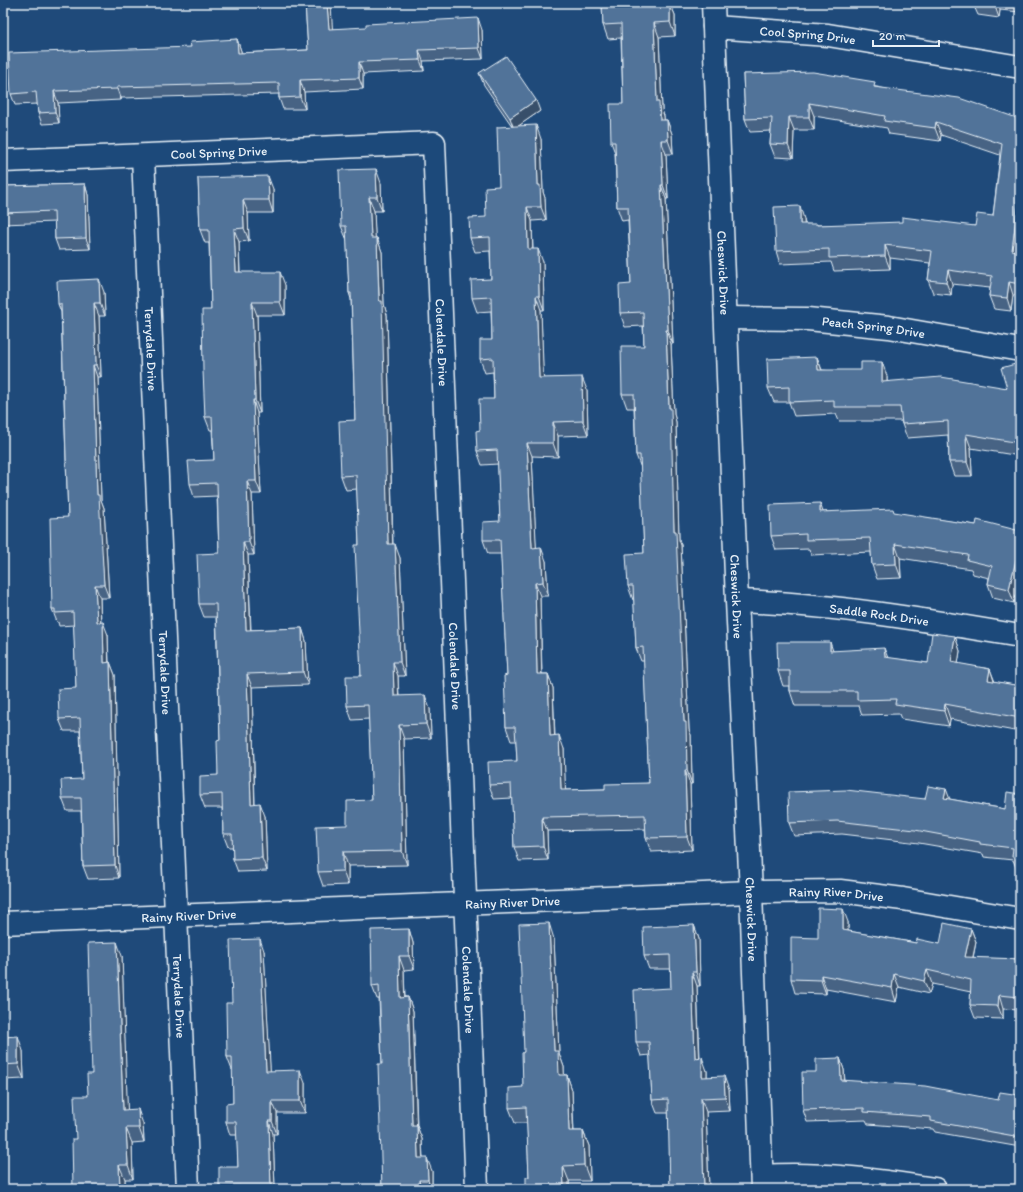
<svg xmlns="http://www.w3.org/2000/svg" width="1023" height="1192" viewBox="0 0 1023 1192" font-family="Itim,sans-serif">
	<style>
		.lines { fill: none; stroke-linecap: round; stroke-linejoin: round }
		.street-casing { stroke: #e8f1f8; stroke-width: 25 }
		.street { stroke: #1f4a7a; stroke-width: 22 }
		.wall { fill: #466384; stroke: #e8f1f8 }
		.shaded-wall { fill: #39506b; stroke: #e8f1f8 }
		.building { fill: #517399; stroke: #e8f1f8 }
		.labels { text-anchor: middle; stroke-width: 3; stroke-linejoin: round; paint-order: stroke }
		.street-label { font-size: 13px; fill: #e8f1f8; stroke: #1f4a7a }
	</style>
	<rect width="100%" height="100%" fill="#1f4a7a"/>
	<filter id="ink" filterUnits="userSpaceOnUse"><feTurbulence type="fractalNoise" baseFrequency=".025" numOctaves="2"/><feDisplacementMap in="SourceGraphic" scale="8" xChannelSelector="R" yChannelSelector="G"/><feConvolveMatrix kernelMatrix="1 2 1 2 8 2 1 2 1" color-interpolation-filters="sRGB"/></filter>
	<g filter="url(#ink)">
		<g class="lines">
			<g class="street-casing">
				<g id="street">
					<path id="s1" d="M713,3L737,601L751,892L762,1189"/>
					<path id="s2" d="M714,27L828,35L1020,67"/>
					<path id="s3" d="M143,156L188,1189"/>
					<path id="s4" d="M3,161L434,143L477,1189"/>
					<path id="s5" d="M726,318L808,319L889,327L1020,350"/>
					<path id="s6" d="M737,601C832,604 926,620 1020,636"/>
					<path id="s7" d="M3,923L751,892L840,891L903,899L1020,919"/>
					<path d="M762,1176C821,1172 877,1180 935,1189"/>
				</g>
			</g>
			<use href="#street" class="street"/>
		</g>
		<path class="wall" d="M41,3H68V4L42,5Z
			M305,3H330L332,29L482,30L483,59L423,61L424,71L363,74V89L304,92L305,109H283L279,98V94L121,98V100L58,103L59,123L42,124L38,113L37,104L15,105L11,94L191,47L237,39L241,51V53L308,50Z
			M602,3H670L675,15V36L659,37L662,110L664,116V120H667L672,134L673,154H666L668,199H666L673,344H671L674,414L676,422L679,540L681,545L689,730L691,735L692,784H690L692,850L651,852L646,838L645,829L547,831L548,860L519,861L514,847L512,798L494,799L489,785L517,761L516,741H511L506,727L507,675L501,554H488L483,540L500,521L498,464L482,465L477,451L480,430L494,399L493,372L485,373L480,359L492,340L491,311L477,312L472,298L491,279L490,251L475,252L470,238L486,217L499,186L512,126L484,85L479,73L540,111L518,126L541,139L543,192L545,198L546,220L532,221L533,249L543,262L544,310H541L543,378L587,390L588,435L558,436V457L532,456L536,548L546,561L548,596H540L542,674H548L553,688L555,736L564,749L565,790L605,789L649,783L644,661H641L636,648L634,600H633L628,586L644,553L641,468L636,455L634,408H627L622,394L644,346L643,326L625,327L620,313L631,284L628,220L622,221L617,207L615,153L611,142L623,104L621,38L608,39L603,25Z
			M965,3H1020V12L1000,10L999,18L978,15L973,4Z
			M743,74L877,87L1017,118L1020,111V241L1019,251L1020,252V296L1013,295L1011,311L994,309L989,296L990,288L952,284L951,295L933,293L928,280L930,263L890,258V269L834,271L831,262L780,264L776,251L804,219L805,224L818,225L975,226L993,216L1000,155L941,135L940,141L889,134L887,128L814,116V130H794L793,158L775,157L770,144L771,131L750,132L745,119Z
			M198,178L273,189V213H248L249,241L239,242L240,272L285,285V315H257L260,413H257L261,494H252L254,555H248L251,630L302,628L306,641L308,685L252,687L255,804L265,816L267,871L238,872L233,859V847H228L223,834L222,808H205L200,795L218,775L220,740L216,617H204L199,604L219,553L217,496L194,497L190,484L214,460L212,430H210L205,417L211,310L209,243H205L200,230Z
			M381,183L382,211H374L375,238H377L382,252L384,304L387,315L393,544L400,558L405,676H398L399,696L430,709L431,738L404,739L407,865L348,866V885L323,886L318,872L347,825L372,800L369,719L352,720L347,706L361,676L359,545L357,489L346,490L341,476L355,420L351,299L349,293L347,240L341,226Z
			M85,184L88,195L90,249L59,250L55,239V222L3,224V186Z
			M104,292L105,316H99L101,377H97L101,500L104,508L109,598H100L101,622L108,635L109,662H110L115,675L119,878L88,879L83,866L81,811H67L62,798L82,779L80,731H64L59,719L76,688L74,625L59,626L58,622H57L52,609L68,517L61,312L58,304Z
			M3,298L5,304V325H3Z
			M817,357L822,370L887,376V382L1007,388L1020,366V456L971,448L972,476H954L949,462L948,435L907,438L902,424L901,421H839L836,414L794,416L789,402H774L768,388Z
			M823,512L895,513L976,525L1020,531V581L1014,603L993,598L988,584L989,578L973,574L971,569L900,558L901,578L877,579L872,565L871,552L811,555L809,549L776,550L771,536Z
			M955,636L960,651L958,664L990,669L995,682L1020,686V732L950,719L949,726L901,719L899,714L862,715L859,706H795L790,691V686H783L778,671L833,651L928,663Z
			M946,789L949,799L1005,809L1020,794V870H1017L1013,860L984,857L983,854L919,843L842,834L794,836L789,823L925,799Z
			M848,922V931L916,943L940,944L971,929L976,942L973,958L1020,959V1010L1003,1009V1019L975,1018L970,1005L971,992L932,984L929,994L899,987L896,1002L826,989V994L795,993L791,979L818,938Z
			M694,925L699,939L700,986H697L700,1058L707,1071V1077L729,1090L730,1111L706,1112L709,1189H670L669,1113H657L652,1100L650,1055L641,1056L636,1042L671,988V969H649L644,956Z
			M409,929L413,943L414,969L404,970L405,997H408L413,1011L417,1126L422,1139L423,1158L432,1171V1189H382V1064L379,999H377L372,986Z
			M554,939L559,1053L564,1067V1075H567L572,1090L574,1131H583L589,1146L590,1181H569V1189H526L529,1177L527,1123H515L509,1108L523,1087L524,1052Z
			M264,951L270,1071L305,1083V1113H277V1134H273L275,1189H220L219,1187L238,1167L237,1135H230L226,1122L233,1103V1070H232L227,1057L232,1003Z
			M122,956L127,1109L143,1124L144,1142L132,1143L133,1179H125V1189H73L76,1139L88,1096L92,1074Z
			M3,966L5,1016H3Z
			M3,1037L23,1051L24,1079L3,1080Z
			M840,1058L844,1070L845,1081L998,1100L1020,1095V1147L935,1132L933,1129L868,1124L866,1120L807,1122L803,1110L816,1072Z"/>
		<path class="shaded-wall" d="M327,3H331L333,40L329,29Z
			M670,3L675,15V36L670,22Z
			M994,3H997L1000,10L999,18Z
			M478,18L482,30L483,59L479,48Z
			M654,23L659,37L662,110L664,116L665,134L660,120L657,102Z
			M237,39L241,51L242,64L238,53Z
			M419,50L423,61L424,71L420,60Z
			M359,62L363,74V89L359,78Z
			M300,80L304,92L305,109L300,97Z
			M117,87L121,98V100L117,89Z
			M54,91L58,103L59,123L55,112Z
			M536,100L540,111L514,129L510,118Z
			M809,103L814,116V130L809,117Z
			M789,117L794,130L793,158L788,145Z
			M667,120L672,134L673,154L668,140Z
			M936,122L941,135L940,141L935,128Z
			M536,125L541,139L543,192L545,198L546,220L541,207L538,185Z
			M661,140L666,154L668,199L663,185Z
			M376,169L381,183L382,211L377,197Z
			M268,176L273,189V213L269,200Z
			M85,184L88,195L90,249L86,238Z
			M661,185L666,199L673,344L668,330Z
			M1019,194L1020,195V241L1017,263L1012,250Z
			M369,197L374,211L376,252L371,238Z
			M243,200L248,213L249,241L244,228Z
			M800,206L804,219L805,237L800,224Z
			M527,207L532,221L533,263L528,249Z
			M234,229L239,242L240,285L236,272Z
			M377,238L382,252L384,304L387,315L393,558L388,544Z
			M885,245L890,258V269L885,256Z
			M538,249L543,262L544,310L539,296Z
			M948,270L952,284L951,295L946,282Z
			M280,272L285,285V315L280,302Z
			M99,279L104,292L105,316L100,303Z
			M1009,282L1013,295L1011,311L1007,298Z
			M536,296L541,310L544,392L539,378Z
			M3,298L5,304V325L3,319Z
			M252,302L257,315L260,413L255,400Z
			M94,303L99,316L101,377L96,365Z
			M666,330L671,344L674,414L676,422L679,540L681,545L689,730L691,735L692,784L687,770L684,722L674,531Z
			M817,357L822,371L818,370Z
			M882,362L887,376V396L882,382Z
			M93,365L97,377L101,500L104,508L109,598L104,585L97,495Z
			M582,377L587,390L588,435L583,421Z
			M253,400L257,413L261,494L256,481Z
			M553,422L558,436V457L553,443Z
			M966,434L971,448L972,476L967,462Z
			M527,443L532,456L537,562L532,548Z
			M247,481L252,494L254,555L249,542Z
			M820,503L825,518L820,512Z
			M243,542L248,555L251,643L246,630Z
			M395,544L400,558L405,676L400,662Z
			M895,544L900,558L901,578L896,564Z
			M541,547L546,561L548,596L543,582Z
			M1016,560L1020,570V581L1014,603L1009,589Z
			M535,583L540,596L542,688L537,674Z
			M95,585L100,598L101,635L97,622Z
			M103,622L108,635L109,675L104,663Z
			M302,628L306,641L308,685L303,672Z
			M955,636L960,651L956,677L951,662Z
			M830,642L835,657L830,651Z
			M884,648L890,663L885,657Z
			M110,662L115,675L119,878L115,865Z
			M393,662L398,676L399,710L394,696Z
			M990,669L995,684L988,680Z
			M247,674L252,687L255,817L251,804Z
			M548,674L553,688L555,749L550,736Z
			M425,695L430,709L431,738L426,724Z
			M945,704L950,719L949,726L944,711Z
			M399,725L404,739L407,865L402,851Z
			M559,735L564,749L566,804L561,790Z
			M685,770L690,784L692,850L687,837Z
			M946,789L951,802L944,798Z
			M260,803L265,816L267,871L262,858Z
			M542,817L547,831L548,860L543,846Z
			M343,852L348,866V885L343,871Z
			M843,909L848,922V943L843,930Z
			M549,923L554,939L559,1053L564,1067L565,1090L559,1075L554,1051Z
			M694,925L699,939L700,986L696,972Z
			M409,929L413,943L414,969L409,956Z
			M971,929L976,942L970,971L965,957Z
			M260,939L264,951L271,1083L266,1071Z
			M117,942L122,956L128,1124L123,1110Z
			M399,956L404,970L405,1011L400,998Z
			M3,966V967L5,1016L3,1010Z
			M927,970L932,984L929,994L924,981Z
			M692,972L697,986L700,1071L695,1058Z
			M894,974L899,987L896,1002L892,988Z
			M821,975L826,989V994L821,980Z
			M999,995L1003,1009V1019L998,1006Z
			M408,997L413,1011L417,1139L412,1126Z
			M18,1036L23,1051L24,1079L18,1064Z
			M702,1057L707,1071V1090L702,1077Z
			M840,1058L844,1070L845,1092L841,1080Z
			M300,1070L305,1083V1113L300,1101Z
			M567,1075L572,1090L574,1147L569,1131Z
			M724,1076L729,1090L730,1111L725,1097Z
			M701,1098L706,1112L709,1189H704Z
			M272,1101L277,1113V1134L272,1121Z
			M138,1109L143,1124L144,1142L139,1128Z
			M269,1121L273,1134L275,1189H271Z
			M417,1126L422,1139L423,1172L418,1158Z
			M126,1128L132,1143L133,1179L128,1165Z
			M583,1131L589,1146L590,1181L584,1165Z
			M427,1158L432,1171V1189H431L428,1180Z
			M119,1165L125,1179V1189H120Z
			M563,1166L569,1181V1189H564Z
			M419,1180L422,1189H419Z"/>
		<path class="building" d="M305,3H327L329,29L366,27V24L478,18L479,48L419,50L420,60L359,62V78L300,80V97L279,98V83L117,87V89L54,91L55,112L38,113L36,92L11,94L9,53L191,47L190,42L237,39L238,53L308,50Z
			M602,3H670V22L654,23L657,102H659L660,120H667L668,140H661L663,185H661L668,330H666L669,408H671L674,531H676L684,722H686L687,770H685L687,837L646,838L645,815L542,817L543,846L514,847L511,784L489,785L488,762L517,761L515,727H506L504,676L507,675L500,540H483V522L500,521L497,450L477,451L476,431L480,430L479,399H494L493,358L480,359V340H492L491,297L472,298L471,280L491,279L490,237L470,238L469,218L486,217L485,187L499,186L497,127L536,125L538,185H540L541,207H527L528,249H538L539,296H536L539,378L582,377L583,421L553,422V443H527L532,548L541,547L543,582L535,583L537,674H548L550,736L559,735L561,790L605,789V784L649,783L643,647L636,648L633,586H628L626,554L644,553L640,455H636L634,394H622L621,346H644L643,312L620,313L619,285L631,284L628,207H617L615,142H611L610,104H623L621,24L603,25Z
			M506,56L536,100L510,118L479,73Z
			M813,72L875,82L874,87L959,98L1017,118L1019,110L1020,111V194H1019L1012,250L1020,252V284L1009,282L1007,298L989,296L992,276L948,270L946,282L928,280L932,251L885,245V256L829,258V249L776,251L774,207L800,206V224H817V225L902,222V217L975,226L977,214L993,216L1002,144L936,122L935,128L884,121L885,116L809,103V117H789L788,145L770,144L772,118L745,119L743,74Z
			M376,169L377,197H369L371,238H377L379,301H382L388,544H395L398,609L400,662H393L394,696L425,695L426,724L399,725L402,851L343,852V871L318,872L316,826L347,825V801L372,800L368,705L347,706L346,676H361L355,545H359L356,475L341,476L339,421L355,420L351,293H349L346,226H341L339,170Z
			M268,176L269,200H243L244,228L234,229L236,272H280V302H252L255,400H253L256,481H247L249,542H243L246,630L302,628L303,672L247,674L251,804L260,803L262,858L233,859L232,834H223L222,794L200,795V776L218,775L217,741L220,740L216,604H199L197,554L219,553L217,483L190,484L188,461L214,460L212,417H205L203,371L202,310H211L209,230H200L198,178Z
			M85,184L86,238L55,239L54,211L3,213V186Z
			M99,279L100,303H94L96,365H93L97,495H99L104,585H95L97,622H103L104,663L110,662L115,865L83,866L81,798H62L61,780L82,779L80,718L59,719L58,689L76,688L73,612L55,613V609H52L50,518L68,517L61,304H58L57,281Z
			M817,357L818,370H861V362H882V382L941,377L1007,388L1001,368L1019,363L1020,366V443L966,434L967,462H949L948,421L902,424L900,407H834V400L789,402V387L768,388L767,359Z
			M820,503V512L893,509L894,512L976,525L977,520L1020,531V561L1016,560L1009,589L988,584L992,566L967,560L968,555L895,544L896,564L872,565L870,538L806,540V534L771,536L770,505Z
			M932,633L955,636L951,662L990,669L988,680L1020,686V718L945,704L944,711L895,704L896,699L857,700V691H790V671H778L777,642H830V651L884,648L885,657L928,663Z
			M928,786L946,789L944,798L1005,809L1007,792L1020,794V858L1012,857L1013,848L980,844V842L915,830L837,821L789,823L788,792L846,790L925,799Z
			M818,908L843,909V930L916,943L917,939L940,944L944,923L971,929L965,957L1020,959V997L999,995L998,1006L970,1005L971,980L927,970L924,981L894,974L892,988L821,975V980L791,979V937L818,938Z
			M549,923L554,1051H558L559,1075H567L569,1131H583L584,1165L563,1166L564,1189H526V1177H529L526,1107L509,1108V1088L523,1087L522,1053L524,1052L519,924Z
			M694,925L696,972H692L695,1058L702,1057V1077L724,1076L725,1097L701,1098L704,1189H670L668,1099L652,1100L649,1042H636L634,990L671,988L670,955L644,956L643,927Z
			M409,929V956H399L400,998L408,997L412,1126H417L418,1158H427L428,1180H419V1189H382L378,1064H382L379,985L372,986L371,930Z
			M260,939L266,1071L300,1070V1101H272V1121H269L271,1189H241L240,1186L219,1187V1167H238L236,1122H226V1104L233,1103L232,1057H227L226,1003H232L230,940Z
			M117,942L123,1110L138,1109L139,1128H126L128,1165H119L120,1189H73L72,1139H76L74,1096H88L87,1074H92L88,943Z
			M18,1036V1064L3,1065V1037Z
			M840,1058L841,1080L925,1086L998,1100L1000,1092L1020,1095V1137L931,1121V1117L864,1112V1108L803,1110L802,1072H816V1059Z"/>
	</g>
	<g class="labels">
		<g class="street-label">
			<text dy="5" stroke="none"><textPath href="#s2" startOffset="94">Cool Spring Drive</textPath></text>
			<text dy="5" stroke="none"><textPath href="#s4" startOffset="216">Cool Spring Drive</textPath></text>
			<text dy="5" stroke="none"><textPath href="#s1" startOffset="270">Cheswick Drive</textPath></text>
			<text dy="5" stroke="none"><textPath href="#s5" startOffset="148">Peach Spring Drive</textPath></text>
			<text dy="5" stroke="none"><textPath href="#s4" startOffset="631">Colendale Drive</textPath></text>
			<text dy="5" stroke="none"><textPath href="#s3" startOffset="193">Terrydale Drive</textPath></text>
			<text dy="5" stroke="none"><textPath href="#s1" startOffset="594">Cheswick Drive</textPath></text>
			<text dy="5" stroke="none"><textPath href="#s6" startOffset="143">Saddle Rock Drive</textPath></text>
			<text dy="5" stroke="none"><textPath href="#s4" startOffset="955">Colendale Drive</textPath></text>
			<text dy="5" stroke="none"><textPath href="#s3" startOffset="517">Terrydale Drive</textPath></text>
			<text dy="5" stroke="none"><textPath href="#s7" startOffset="834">Rainy River Drive</textPath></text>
			<text dy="5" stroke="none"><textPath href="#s7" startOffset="510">Rainy River Drive</textPath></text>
			<text dy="5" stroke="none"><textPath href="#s7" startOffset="186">Rainy River Drive</textPath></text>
			<text dy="5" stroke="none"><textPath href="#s1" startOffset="917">Cheswick Drive</textPath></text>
			<text dy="5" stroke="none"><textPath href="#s4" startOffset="1279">Colendale Drive</textPath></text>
			<text dy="5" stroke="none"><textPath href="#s3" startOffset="841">Terrydale Drive</textPath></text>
		</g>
	</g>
	<rect width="1023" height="1192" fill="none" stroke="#1f4a7a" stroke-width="16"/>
	<rect x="8" y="8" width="1007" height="1176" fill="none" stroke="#e8f1f8" stroke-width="1.5" filter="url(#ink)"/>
	<path d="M873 40v6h66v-6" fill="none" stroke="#e8f1f8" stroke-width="2"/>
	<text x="879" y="40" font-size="12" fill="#e8f1f8" stroke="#1f4a7a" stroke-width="3" paint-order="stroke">20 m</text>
</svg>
